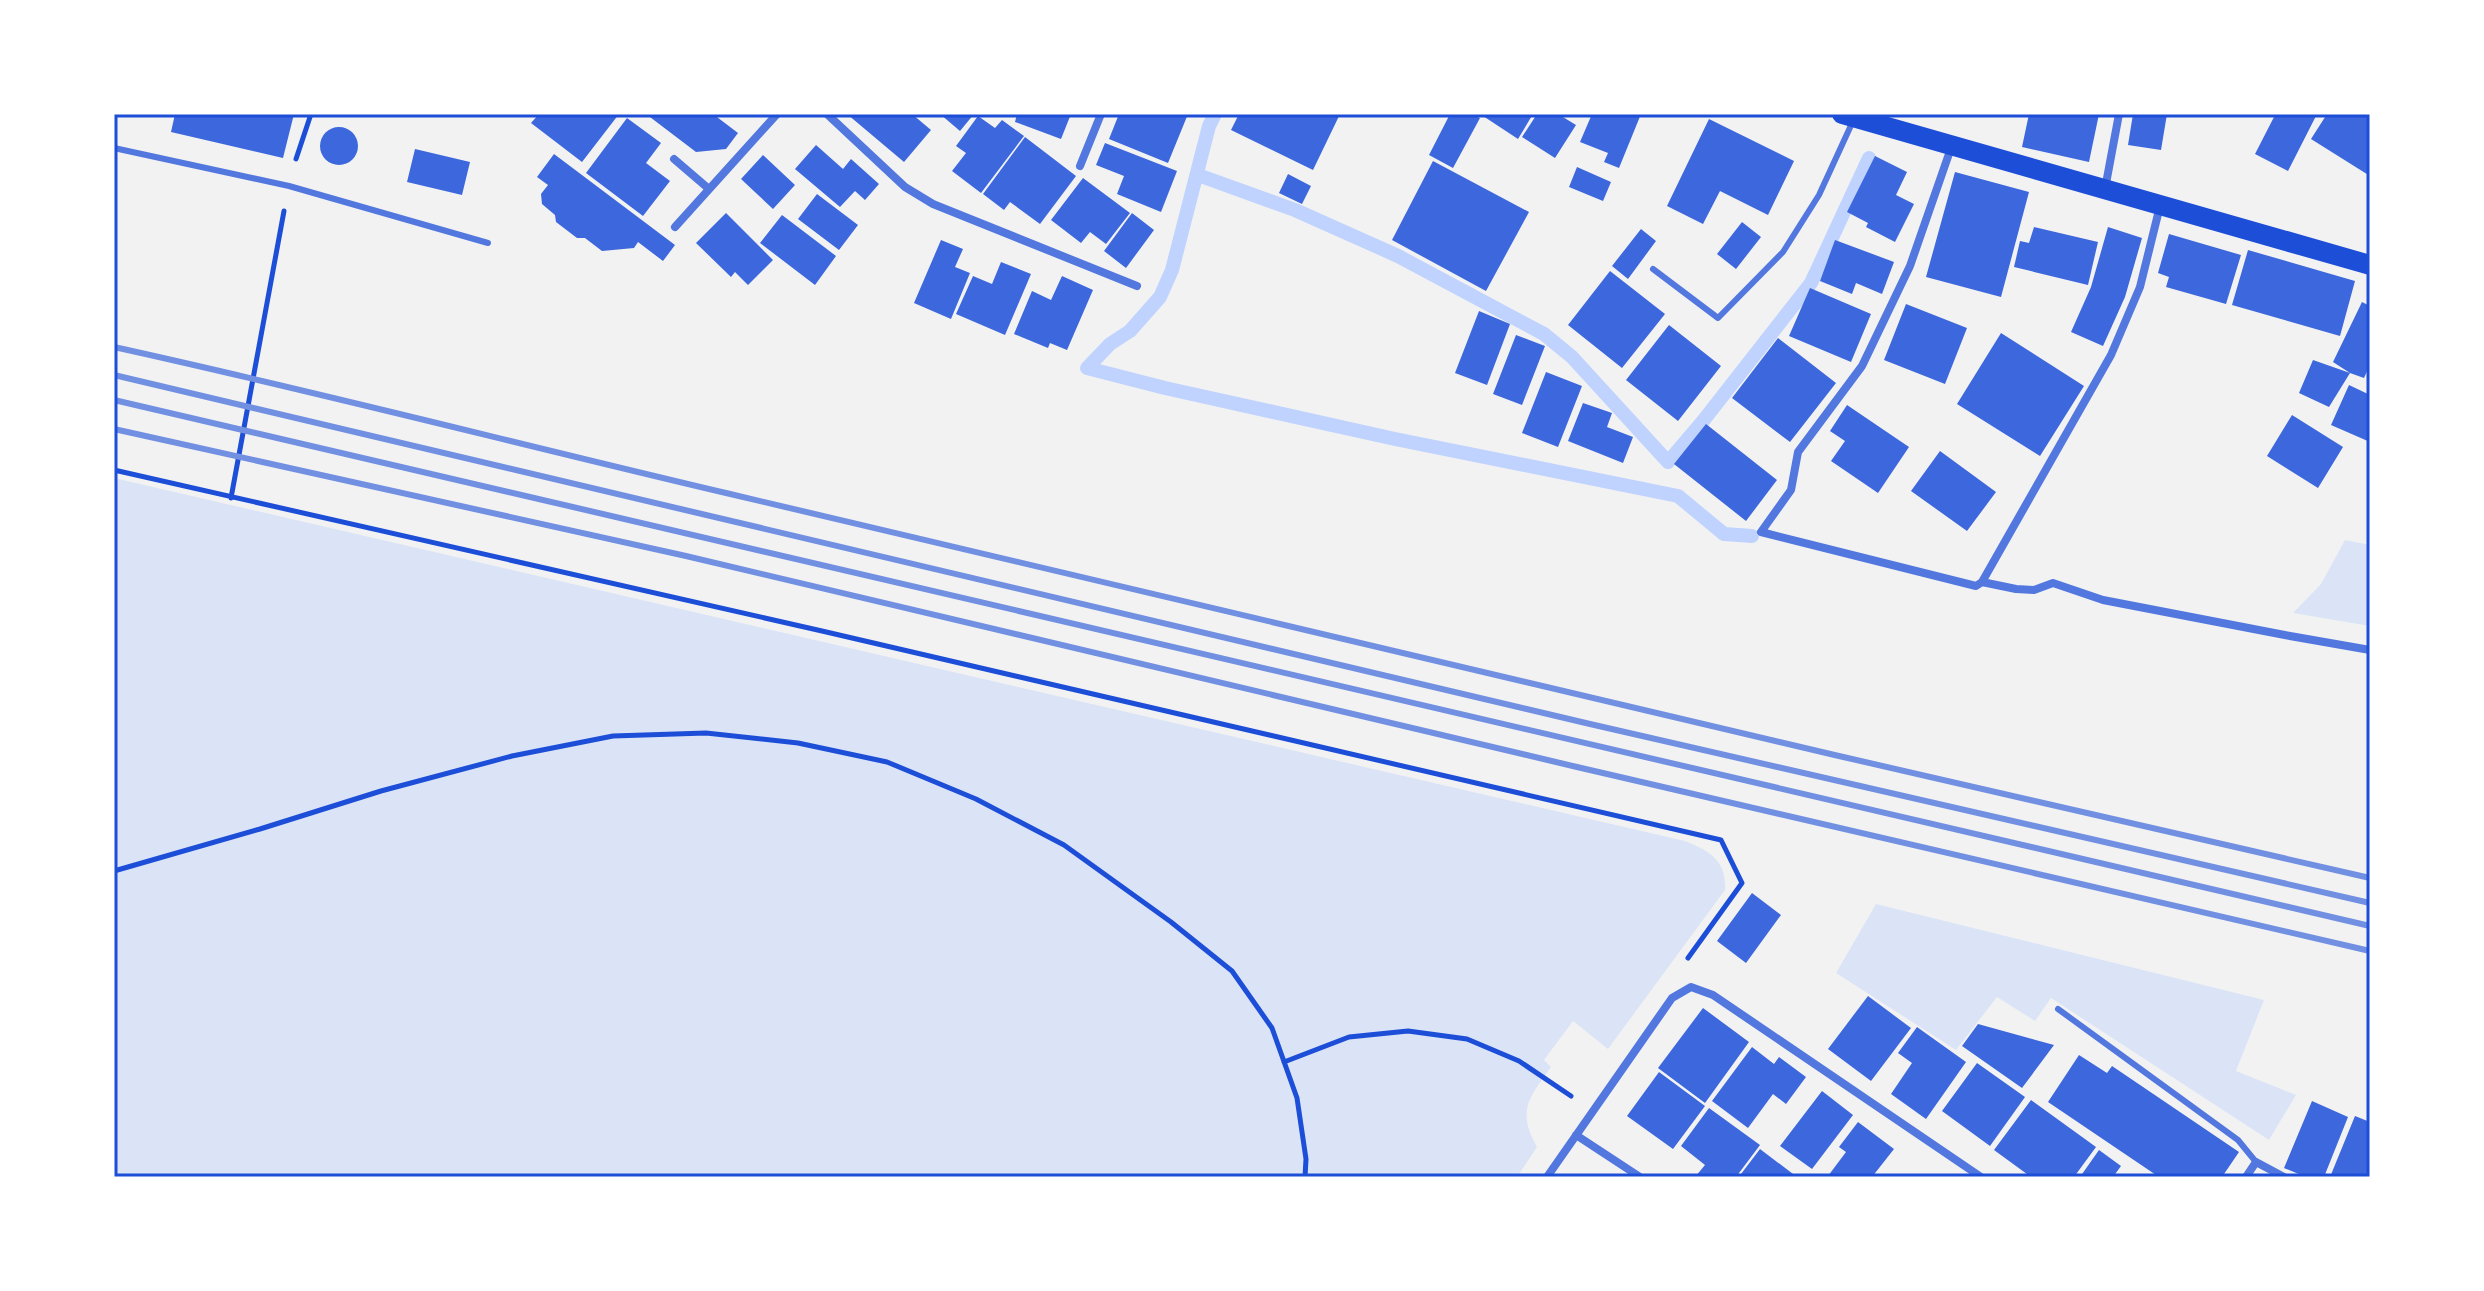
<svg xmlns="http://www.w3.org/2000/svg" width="2484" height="1291" viewBox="0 0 2484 1291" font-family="Figtree,sans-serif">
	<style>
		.green { fill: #dbe4f7 }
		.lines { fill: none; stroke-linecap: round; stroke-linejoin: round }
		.stream { stroke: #bfd3fe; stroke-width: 14 }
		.building { fill: #3d67dc }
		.path { stroke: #1d4ed8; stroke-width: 5 }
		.service { stroke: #5277de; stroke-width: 6 }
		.minor { stroke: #5277de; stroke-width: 8 }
		.primary { stroke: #1d4ed8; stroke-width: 20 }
		.rail { stroke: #7290e2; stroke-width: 6 }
		.neatline { fill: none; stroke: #1d4ed8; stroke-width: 3 }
	</style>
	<rect width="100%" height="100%" fill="#f2f2f2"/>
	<path class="green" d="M114,478L1685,841C1710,851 1727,861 1725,890L1608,1049L1573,1021L1544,1060L1551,1067C1530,1097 1516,1110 1537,1147L1517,1177H114Z
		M2345,540L2370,545V626L2293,613L2321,584Z
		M1876,904L2264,1000L2236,1071L2296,1095L2269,1140L2051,998L2035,1021L1997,997L1956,1050L1836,973Z"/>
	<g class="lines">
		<path class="stream" d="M1215,114L1209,126L1172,270L1160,297L1130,331L1110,344L1087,368L1165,388L1395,439L1678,496L1724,534L1752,536
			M1198,175L1295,210L1398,256L1544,334L1572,357L1668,462L1703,421L1811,283L1869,158"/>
	</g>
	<path class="building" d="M175,114H294L283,158L171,132Z
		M539,114H619L582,162L531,123Z
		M646,114H713L738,133L726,149L696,152Z
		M847,114H912L931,130L904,162Z
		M940,114H974L960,131Z
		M1017,114H1071L1061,139L1015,122Z
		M1119,114H1188L1168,163L1109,139Z
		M1239,114H1340L1313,170L1231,130Z
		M1450,114H1472L1480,118L1453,168L1429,155Z
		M1480,114H1533L1518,139Z
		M1537,114H1558L1576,125L1555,158L1522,137Z
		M1592,114H1641L1619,168L1604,162L1608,153L1580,142Z
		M2029,114H2099L2089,162L2022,147Z
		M2133,114H2167L2161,150L2128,145Z
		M2268,114H2317L2288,171L2255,154L2274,117Z
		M2327,114H2370V176L2311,139Z
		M978,116L995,128L1002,120L1024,136L981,193L952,171L966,153L956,146Z
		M627,118L661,143L646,163L670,181L643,216L586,173Z
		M1709,119L1794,161L1768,215L1720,191L1703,224L1667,206Z
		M320 146a19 19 0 1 1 38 0a19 19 0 1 1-38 0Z
		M1025,137L1076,176L1040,224L1010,202L1004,210L983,194Z
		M1105,143L1177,171L1161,212L1117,194L1124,176L1096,165Z
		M816,145L843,169L851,159L879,184L865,200L855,191L840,207L795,169Z
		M415,149L470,162L462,195L407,182Z
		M554,154L675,245L663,261L638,242L634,248L602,251L585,238H577L556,222L555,215L542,204L541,194L548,185L537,177Z
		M763,155L795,185L773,209L741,179Z
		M1875,156L1907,172L1896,195L1914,204L1895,242L1866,227L1868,223L1847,212Z
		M1433,161L1529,212L1486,291L1392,240Z
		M1577,167L1611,182L1603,201L1569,187Z
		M1955,172L2029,192L2001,297L1926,277Z
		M1288,174L1311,186L1302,204L1279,193Z
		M1083,178L1130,213L1106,244L1090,232L1081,243L1051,220Z
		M817,194L858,225L839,250L798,219Z
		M726,213L773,260L748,285L735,272L731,277L696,243Z
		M1132,213L1154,230L1126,268L1104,251Z
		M782,215L836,256L815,285L760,243Z
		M1742,222L1761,237L1736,269L1717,254Z
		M2034,227L2098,242L2088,285L2014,267L2020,241L2029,243Z
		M2108,227L2142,238L2125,297L2103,346L2071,332L2091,287Z
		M1641,229L1656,241L1628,279L1612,266Z
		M2169,234L2241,255L2226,304L2166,287L2169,277L2158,273Z
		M941,240L963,249L955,267L970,273L951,319L914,303Z
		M1835,240L1894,262L1882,294L1856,283L1852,294L1820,281Z
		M2248,250L2355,281L2340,336L2232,305Z
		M1001,262L1031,274L1005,335L956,314L973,276L992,284Z
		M1610,271L1665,314L1622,368L1568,325Z
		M1062,276L1093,290L1067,350L1050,343L1048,348L1014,334L1032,291L1051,300Z
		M1810,288L1871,314L1851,362L1789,336Z
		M2362,302L2370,306V365L2364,378L2350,373L2329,407L2299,393L2313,360L2350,373L2333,362Z
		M1906,304L1967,328L1945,384L1884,360Z
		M1479,311L1510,324L1487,385L1455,373Z
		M1669,325L1721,366L1678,421L1626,380Z
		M2001,333L2084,386L2040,456L1957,404Z
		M1516,335L1545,346L1522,405L1493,394Z
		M1778,338L1836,383L1790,442L1732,398Z
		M1546,372L1582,386L1558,447L1522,433Z
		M2349,385L2370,395V442L2331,425Z
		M1583,403L1612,413L1607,427L1633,437L1623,463L1568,441Z
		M1847,405L1909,447L1878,493L1831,461L1845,441L1830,431Z
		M2292,415L2343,447L2318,488L2267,456Z
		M1706,424L1777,480L1746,521L1674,464Z
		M1940,451L1996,492L1967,531L1911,491Z
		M1752,893L1781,915L1746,963L1717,941Z
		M1868,996L1911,1028L1871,1081L1828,1049Z
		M1703,1008L1749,1042L1705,1103L1658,1068Z
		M1978,1024L2054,1045L2022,1088L1962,1046Z
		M1917,1027L1966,1062L1926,1119L1891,1094L1912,1063L1898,1053Z
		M1752,1047L1774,1064L1779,1057L1806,1077L1786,1104L1773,1094L1748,1128L1712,1101Z
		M2079,1055L2107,1073L2112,1066L2239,1152L2222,1177H2159L2048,1102Z
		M1977,1063L2025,1097L1990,1146L1942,1111Z
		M1659,1072L1705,1106L1673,1149L1627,1116Z
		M1822,1091L1853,1115L1812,1169L1780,1146Z
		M2031,1100L2096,1147L2074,1177H2031L1994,1150Z
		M2312,1101L2348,1117L2324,1177H2306L2284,1168Z
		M1709,1108L1760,1145L1736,1177H1695L1705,1165L1681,1146Z
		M2355,1116L2370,1122V1177H2330Z
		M1858,1122L1894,1149L1872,1177H1830L1828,1176L1846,1152L1839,1147Z
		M1760,1149L1797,1177H1745L1741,1174Z
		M2099,1150L2121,1166L2113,1177H2080Z"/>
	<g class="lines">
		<path class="path" d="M296,159L311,114
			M114,470L822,631L1721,840L1742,883L1688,958
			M231,498L284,211
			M114,871L260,829L381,791L512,756L613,736L706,733L798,743L887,762L976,799L1064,845L1171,922L1232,971L1272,1028L1297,1098L1306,1159L1305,1177
			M1284,1062L1349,1037L1408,1031L1467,1039L1519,1061L1571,1096"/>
		<path class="service" d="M114,148L289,186L488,243
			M1653,269L1718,318L1783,252L1819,195L1853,121
			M2058,1009L2238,1140L2256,1162"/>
		<path class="minor" d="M827,114L905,187L933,204L1137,286
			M1951,148L1910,266L1862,366L1798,452L1791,490L1761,532L1976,586L1982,582L2016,589L2034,590L2053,583L2103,600L2290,636L2370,650
			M674,159L709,189
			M1080,166L1101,114
			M2105,189L2119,114
			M675,227L777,114
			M1982,582L2111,355L2140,287L2160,206
			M1576,1135L1640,1177
			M1547,1177L1672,998L1691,987L1713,995L1981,1177
			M2246,1177L2256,1162L2284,1177"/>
		<path class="primary" d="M1842,114L2370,265"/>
		<path class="rail" d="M114,347C319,392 522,445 726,493C1274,623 1821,754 2370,878
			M114,375L1590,724L2370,903
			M114,400L2370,926
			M114,429L686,556L1577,767L2370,951"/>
	</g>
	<rect width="2484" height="1291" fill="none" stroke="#ffffff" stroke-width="232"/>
	<rect x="116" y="116" width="2252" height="1059" class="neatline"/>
</svg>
